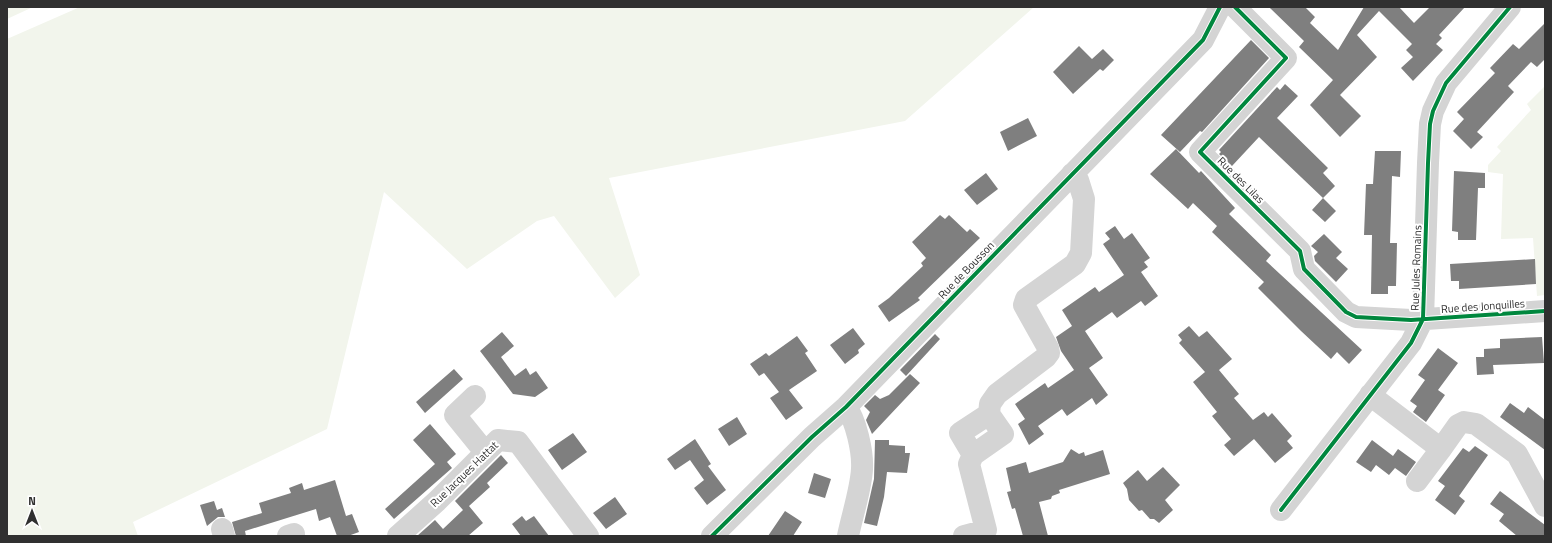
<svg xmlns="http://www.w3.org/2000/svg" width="1552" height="543" viewBox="0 0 1552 543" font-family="'Titillium Web',sans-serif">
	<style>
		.green { fill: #f2f5ec }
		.building { fill: #7f7f7f }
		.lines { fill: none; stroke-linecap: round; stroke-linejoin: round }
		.minor { stroke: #d4d4d4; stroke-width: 22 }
		.cycleway-casing { stroke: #fff; stroke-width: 6 }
		.cycleway { stroke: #00873e; stroke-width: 4 }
		.labels { text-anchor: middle; stroke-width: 4; stroke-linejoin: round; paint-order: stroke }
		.street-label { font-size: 11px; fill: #303030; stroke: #fff }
	</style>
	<rect width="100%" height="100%" fill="#fff"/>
	<path class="green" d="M7,7H33L7,19Z
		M80,7H1034L905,121L609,178L640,275L615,298L554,216L537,221L467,269L384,192L327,429L133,522L138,536H7V39Z
		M1545,86V295L1537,296L1533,238L1501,239L1503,174L1488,172V165L1501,151L1497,147L1531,110L1527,104Z"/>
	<path class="building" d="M1269,7H1305L1315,17L1310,23L1338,50L1364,7H1399L1414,23L1430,7H1465L1439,35L1442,38L1436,44L1443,50L1413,81L1401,68L1413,57L1406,50L1412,44L1379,11L1357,35L1377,57L1340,95L1361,116L1340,137L1310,105L1333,80L1299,47L1304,41Z
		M1545,23V59L1537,67L1531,62L1508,86L1514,92L1477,132L1483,137L1471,149L1453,131L1464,119L1457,112L1495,73L1490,68L1513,44L1519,49Z
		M1251,40L1269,58L1202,132L1200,131L1180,152L1161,135Z
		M1079,46L1092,59L1103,49L1114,60L1103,71L1100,69L1073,94L1053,72Z
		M1285,84L1298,96L1277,118L1328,168L1323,173L1335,186L1323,198L1259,137L1232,166L1219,154L1221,152L1219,150L1277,87L1280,90Z
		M1028,118L1037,136L1008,151L1000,132Z
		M1176,149L1199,173L1201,171L1235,208L1229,214L1271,255L1266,261L1362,350L1349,364L1337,352L1331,359L1301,331L1258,288L1264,282L1212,232L1217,226L1193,203L1188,209L1150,174Z
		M1375,151H1401L1400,177L1392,176L1391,211L1390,243H1397L1396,286H1388V294H1371L1372,235H1364L1366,184H1373Z
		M1454,171L1485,173V188H1478L1476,240H1458V232L1452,231Z
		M986,173L998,189L977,205L964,190Z
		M1323,198L1336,211L1325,222L1312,210Z
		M940,215L945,219L949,215L967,232L970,229L980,238L918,298L920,300L889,322L878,306L889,298L923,266L921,263L926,258L912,242Z
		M1115,226L1124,239L1132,233L1150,258L1144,262L1148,267L1141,272L1158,296L1145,306L1141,301L1117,318L1112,312L1085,331L1103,358L1089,368L1108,395L1096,405L1092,398L1067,416L1062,409L1038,426L1044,434L1029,445L1018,424L1025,419L1015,404L1045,383L1048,388L1074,370L1061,351L1056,337L1072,326L1062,310L1095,287L1099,292L1124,275L1103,244L1110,239L1105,233Z
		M1324,234L1342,252L1336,258L1348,269L1336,282L1315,261L1314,256L1318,252L1311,246Z
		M1535,259L1536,284L1459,289V281H1451L1450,264Z
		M1189,326L1199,337L1207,331L1232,359L1219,370L1239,394L1234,398L1253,420L1264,412L1268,417L1272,413L1292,436L1287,441L1293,448L1275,463L1254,439L1234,456L1224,445L1231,439L1212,416L1217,412L1193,382L1205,372L1179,343L1182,340L1178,335Z
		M853,328L865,344L858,350L859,353L845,364L830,345Z
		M502,332L514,346L501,357L515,376L526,368L530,375L536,371L548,388L535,397L513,394L480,351Z
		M935,334L940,339L906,376L900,370Z
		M797,336L808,351L805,353L817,371L789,390L803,408L786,420L770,398L779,392L764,373L759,376L750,364L766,353L769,356Z
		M1542,337L1544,363L1493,365L1494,374L1477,375L1476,357H1484V349L1500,348V339Z
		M1438,348L1458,363L1438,390L1445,395L1426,422L1413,412L1417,406L1410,401L1425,380L1418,375Z
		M454,369L463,379L425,413L416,402Z
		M910,374L920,383L872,434L866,420L870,412L864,406L875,395L880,399L889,395Z
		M1510,403L1524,413L1528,407L1545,420V450L1500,417Z
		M737,417L747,434L729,446L718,429Z
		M430,424L456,454L447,462L452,468L394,519L385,509L435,464L413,440Z
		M573,433L587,452L562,470L548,450Z
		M695,439L711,464L708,466L726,490L707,505L694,488L704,480L690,460L675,470L667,459Z
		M875,440H889V445L905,446V453H910L907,473L887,472L884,497L877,526L864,523L874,479Z
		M1372,440L1393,456L1398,449L1416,462L1406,476L1395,468L1389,475L1376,465L1371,472L1356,462Z
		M1475,446L1488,455L1459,496L1465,501L1455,515L1435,500L1445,486L1438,481L1463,448L1469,452Z
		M1071,449L1079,454L1084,452L1085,456L1103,450L1110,474L1059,490L1060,493L1052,496L1051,499L1039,502L1048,536H1023L1015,508L1012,509L1007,492L1011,491L1006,468L1026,462L1029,473L1063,462Z
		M501,455L508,463L487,483L490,487L469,506L483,523L468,536H417L435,520L443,529L463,510L455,501Z
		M1163,467L1180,485L1165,500L1173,510L1159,523L1154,519H1150L1142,510L1139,511L1129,500L1127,489L1123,483L1138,470L1147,481Z
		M814,473L831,479L825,498L808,493Z
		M335,480L346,516L352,514L359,532L348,536H337L330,517L319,521L316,509L245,531L246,536H236L232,522L262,513L259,503L291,493L289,488L302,483L304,490Z
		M1500,491L1545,525V536H1517L1499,521L1504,514L1490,504Z
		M615,497L627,514L606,529L593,513Z
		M214,501L217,510L222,508L225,517H218L207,526L200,505Z
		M785,511L802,522L793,536H768Z
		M522,516L526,521L534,516L549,536H521L512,524Z"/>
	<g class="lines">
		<path class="minor" d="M1235,7L1286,58L1200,152L1300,251L1304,269L1346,312L1356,317L1411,320L1545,311
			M1370,395L1441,449L1458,425L1464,422L1476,424L1517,454L1545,506
			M475,396L455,415L485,452
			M846,407C856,420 863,452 862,469C861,489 852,516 848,536
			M973,455L1003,434L989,414
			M1417,481L1441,449
			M1281,510L1411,343L1423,319L1428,163L1430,124L1433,111L1446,83L1510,7
			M222,529L224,536
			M288,536L294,534V536
			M398,536L437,501L498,440L518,442L588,536
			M712,536L812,437L846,407L1203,40L1220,7
			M964,536L986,530L969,464L973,455L960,433L989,414L990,404L997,394L1046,357L1049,353L1048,348L1024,305L1026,299L1075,264L1081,253L1084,199L1078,180L1072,174"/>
		<g class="cycleway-casing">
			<path id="cycleway" d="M1235,7L1286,58L1200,152L1300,251L1304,269L1346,312L1356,317L1411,320L1545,311
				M1281,510L1411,343L1423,319L1428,163L1430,124L1433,111L1446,83L1510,7
				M712,536L812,437L846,407L1203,40L1220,7"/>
		</g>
		<use href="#cycleway" class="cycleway"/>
	</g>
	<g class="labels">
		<g class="street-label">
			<text transform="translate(1241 180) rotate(45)" y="4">Rue des Lilas</text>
			<text transform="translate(1416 268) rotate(-88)" y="4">Rue Jules Romains</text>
			<text transform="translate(966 270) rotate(-46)" y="4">Rue de Bousson</text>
			<text transform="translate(1483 306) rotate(-4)" y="4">Rue des Jonquilles</text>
			<text transform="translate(464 474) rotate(-44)" y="4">Rue Jacques Hattat</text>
		</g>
	</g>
	<rect width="1552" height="543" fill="none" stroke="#303030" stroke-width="16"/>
	<g transform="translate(32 511)" stroke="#ffffff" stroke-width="3" paint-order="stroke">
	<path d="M0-3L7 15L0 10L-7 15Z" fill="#303030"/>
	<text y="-6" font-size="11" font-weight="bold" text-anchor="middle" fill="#303030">N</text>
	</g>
</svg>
